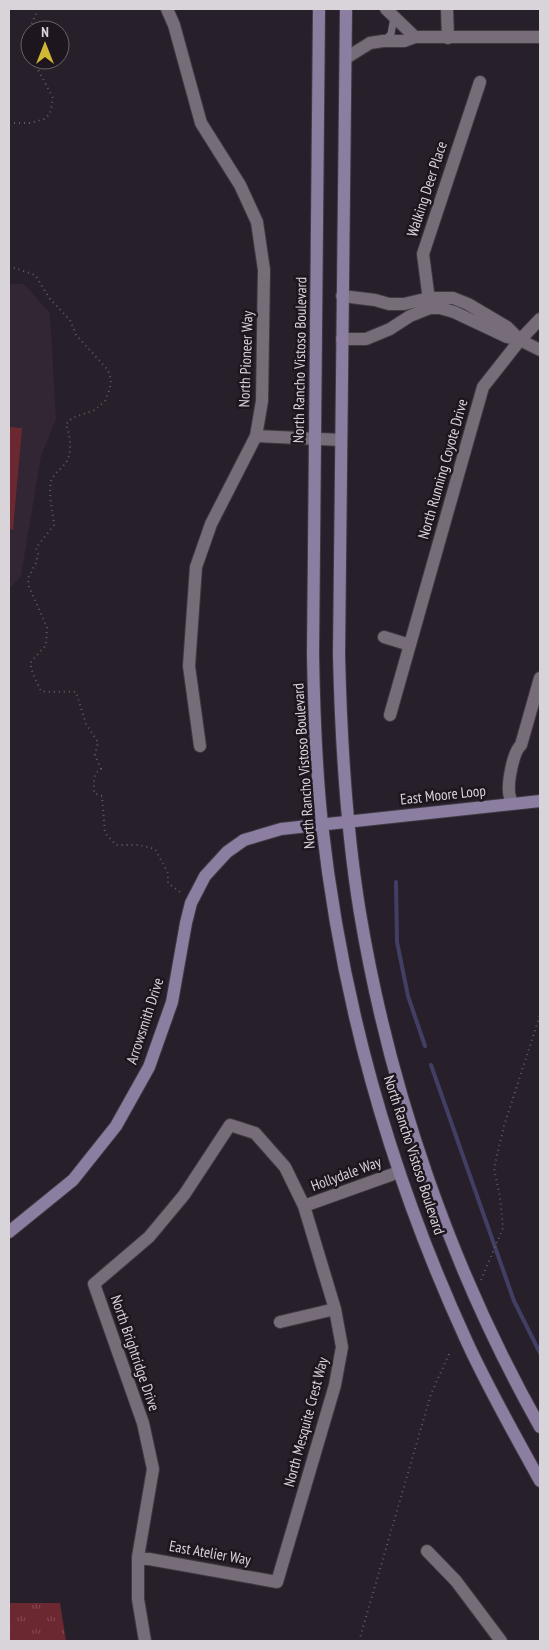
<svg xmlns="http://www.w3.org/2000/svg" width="549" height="1650" viewBox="0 0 549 1650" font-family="'PT Sans Narrow',sans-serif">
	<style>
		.built { fill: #322634 }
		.park { fill: url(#park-tufts) }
		.garden { fill: #6c2831 }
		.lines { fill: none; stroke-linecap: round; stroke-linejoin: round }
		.stream { stroke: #423f65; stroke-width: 4 }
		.lane-casing { stroke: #403942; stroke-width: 8 }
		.street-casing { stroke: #403942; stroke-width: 14 }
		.secondary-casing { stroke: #403942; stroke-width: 14 }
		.path { stroke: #625b64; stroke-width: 2; stroke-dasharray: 1 4; stroke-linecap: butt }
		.lane { stroke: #776d79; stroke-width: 7 }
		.street { stroke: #776d79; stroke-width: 12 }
		.secondary { stroke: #8b7ea1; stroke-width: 12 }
		.labels { text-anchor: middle; stroke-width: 5; stroke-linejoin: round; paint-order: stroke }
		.street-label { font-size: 15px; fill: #d9d3da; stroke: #1e161f }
	</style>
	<defs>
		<pattern id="park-tufts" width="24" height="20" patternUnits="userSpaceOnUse" patternTransform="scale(1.25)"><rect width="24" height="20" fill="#6c2831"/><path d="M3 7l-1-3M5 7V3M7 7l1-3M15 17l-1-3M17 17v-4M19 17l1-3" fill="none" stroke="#80464e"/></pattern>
	</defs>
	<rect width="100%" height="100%" fill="#271f29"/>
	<path class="built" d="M9,284H24L50,313L56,419L41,456L21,576L9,589Z"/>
	<path class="park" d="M9,1603H60L66,1641H9Z"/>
	<path class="garden" d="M9,427L22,428L13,530L9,529Z"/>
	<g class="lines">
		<path class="stream" d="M396,882L397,942L408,996L425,1046
			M431,1065L514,1301L540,1353"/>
		<g class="lane-casing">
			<path id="lane" d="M384,41L391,34L394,17"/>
		</g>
		<g class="street-casing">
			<path id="street" d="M167,9L174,25L201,123L240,185L257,222L264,270L262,401L256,436L211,524L196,567L189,666L200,746
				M386,9L415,37
				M447,9L448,38
				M346,58L370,43L383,41H404L415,37H540
				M342,296L375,300L389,304H404L429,298H453L468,304L507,327L520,340
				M430,308L423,254L480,82
				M342,339H366L390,329L410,316L430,308H440L454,312L507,337L520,340L540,350
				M256,436L341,440
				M384,637L410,645
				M390,715L483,387L520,340L540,319
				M512,804C511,800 509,796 509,792C508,781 513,752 521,745L540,678
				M304,1206L399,1172
				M280,1322L335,1309
				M427,1551L456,1581L501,1641
				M138,1557L277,1582L335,1385L342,1347L335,1309L304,1206L285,1167L255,1133L230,1125L184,1195L149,1237L94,1284L143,1423L153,1469L138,1557V1599L145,1641"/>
		</g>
		<g class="secondary-casing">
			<path id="secondary" d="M319,9L313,655C314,711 316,768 322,824C342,1004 392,1179 467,1342C489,1390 515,1435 540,1481
				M346,9L339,655C341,741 346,828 360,913C390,1092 451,1269 540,1427
				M9,1232L73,1180L116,1126L149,1067L172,1002L186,923L191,903L205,876L227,852L244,840L281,829L540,801"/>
		</g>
		<path class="path" d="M30,52L26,37L38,9
			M9,123H31L44,119L50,114L53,98L33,60
			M9,266L35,275L50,299L70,320L76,335L108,370L111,380L110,388L105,401L95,410L72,418L66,424C70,436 73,451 66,463C61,469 54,473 51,481C48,495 53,512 54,525L36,548L38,554L36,563L28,578L29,587L47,627L46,645L30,663L33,674L41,691C52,693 64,691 76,692L86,724L98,742L95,755L101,769C92,774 94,783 94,793L102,796L105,833L116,845H139L155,849L168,873V883L180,892
			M481,1280L503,1228L500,1197L494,1168L504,1126L540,1015
			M359,1641L431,1394L450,1352"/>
		<use href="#lane" class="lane"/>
		<use href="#street" class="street"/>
		<use href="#secondary" class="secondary"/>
	</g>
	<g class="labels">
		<g class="street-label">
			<text transform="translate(427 189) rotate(-72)" y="5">Walking Deer Place</text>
			<text transform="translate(246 359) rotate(-88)" y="5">North Pioneer Way</text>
			<text transform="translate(300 360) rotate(-89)" y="5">North Rancho Vistoso Boulevard</text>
			<text transform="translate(443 469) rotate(-74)" y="5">North Running Coyote Drive</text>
			<text transform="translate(304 766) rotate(-94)" y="5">North Rancho Vistoso Boulevard</text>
			<text transform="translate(443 795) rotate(-6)" y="5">East Moore Loop</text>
			<text transform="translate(145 1021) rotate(-72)" y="5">Arrowsmith Drive</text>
			<text transform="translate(414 1155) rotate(72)" y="5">North Rancho Vistoso Boulevard</text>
			<text transform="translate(346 1174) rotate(-20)" y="5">Hollydale Way</text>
			<text transform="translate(135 1353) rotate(71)" y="5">North Brightridge Drive</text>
			<text transform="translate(306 1422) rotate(-75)" y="5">North Mesquite Crest Way</text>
			<text transform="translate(210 1553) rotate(10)" y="5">East Atelier Way</text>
		</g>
	</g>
	<rect width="549" height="1650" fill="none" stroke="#d9d3da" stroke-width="20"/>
	<g transform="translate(45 45)"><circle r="24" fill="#1e161f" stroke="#69626a"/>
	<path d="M0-4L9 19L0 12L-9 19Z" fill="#d1b736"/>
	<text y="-8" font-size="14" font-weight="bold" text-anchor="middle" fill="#d9d3da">N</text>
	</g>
</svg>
